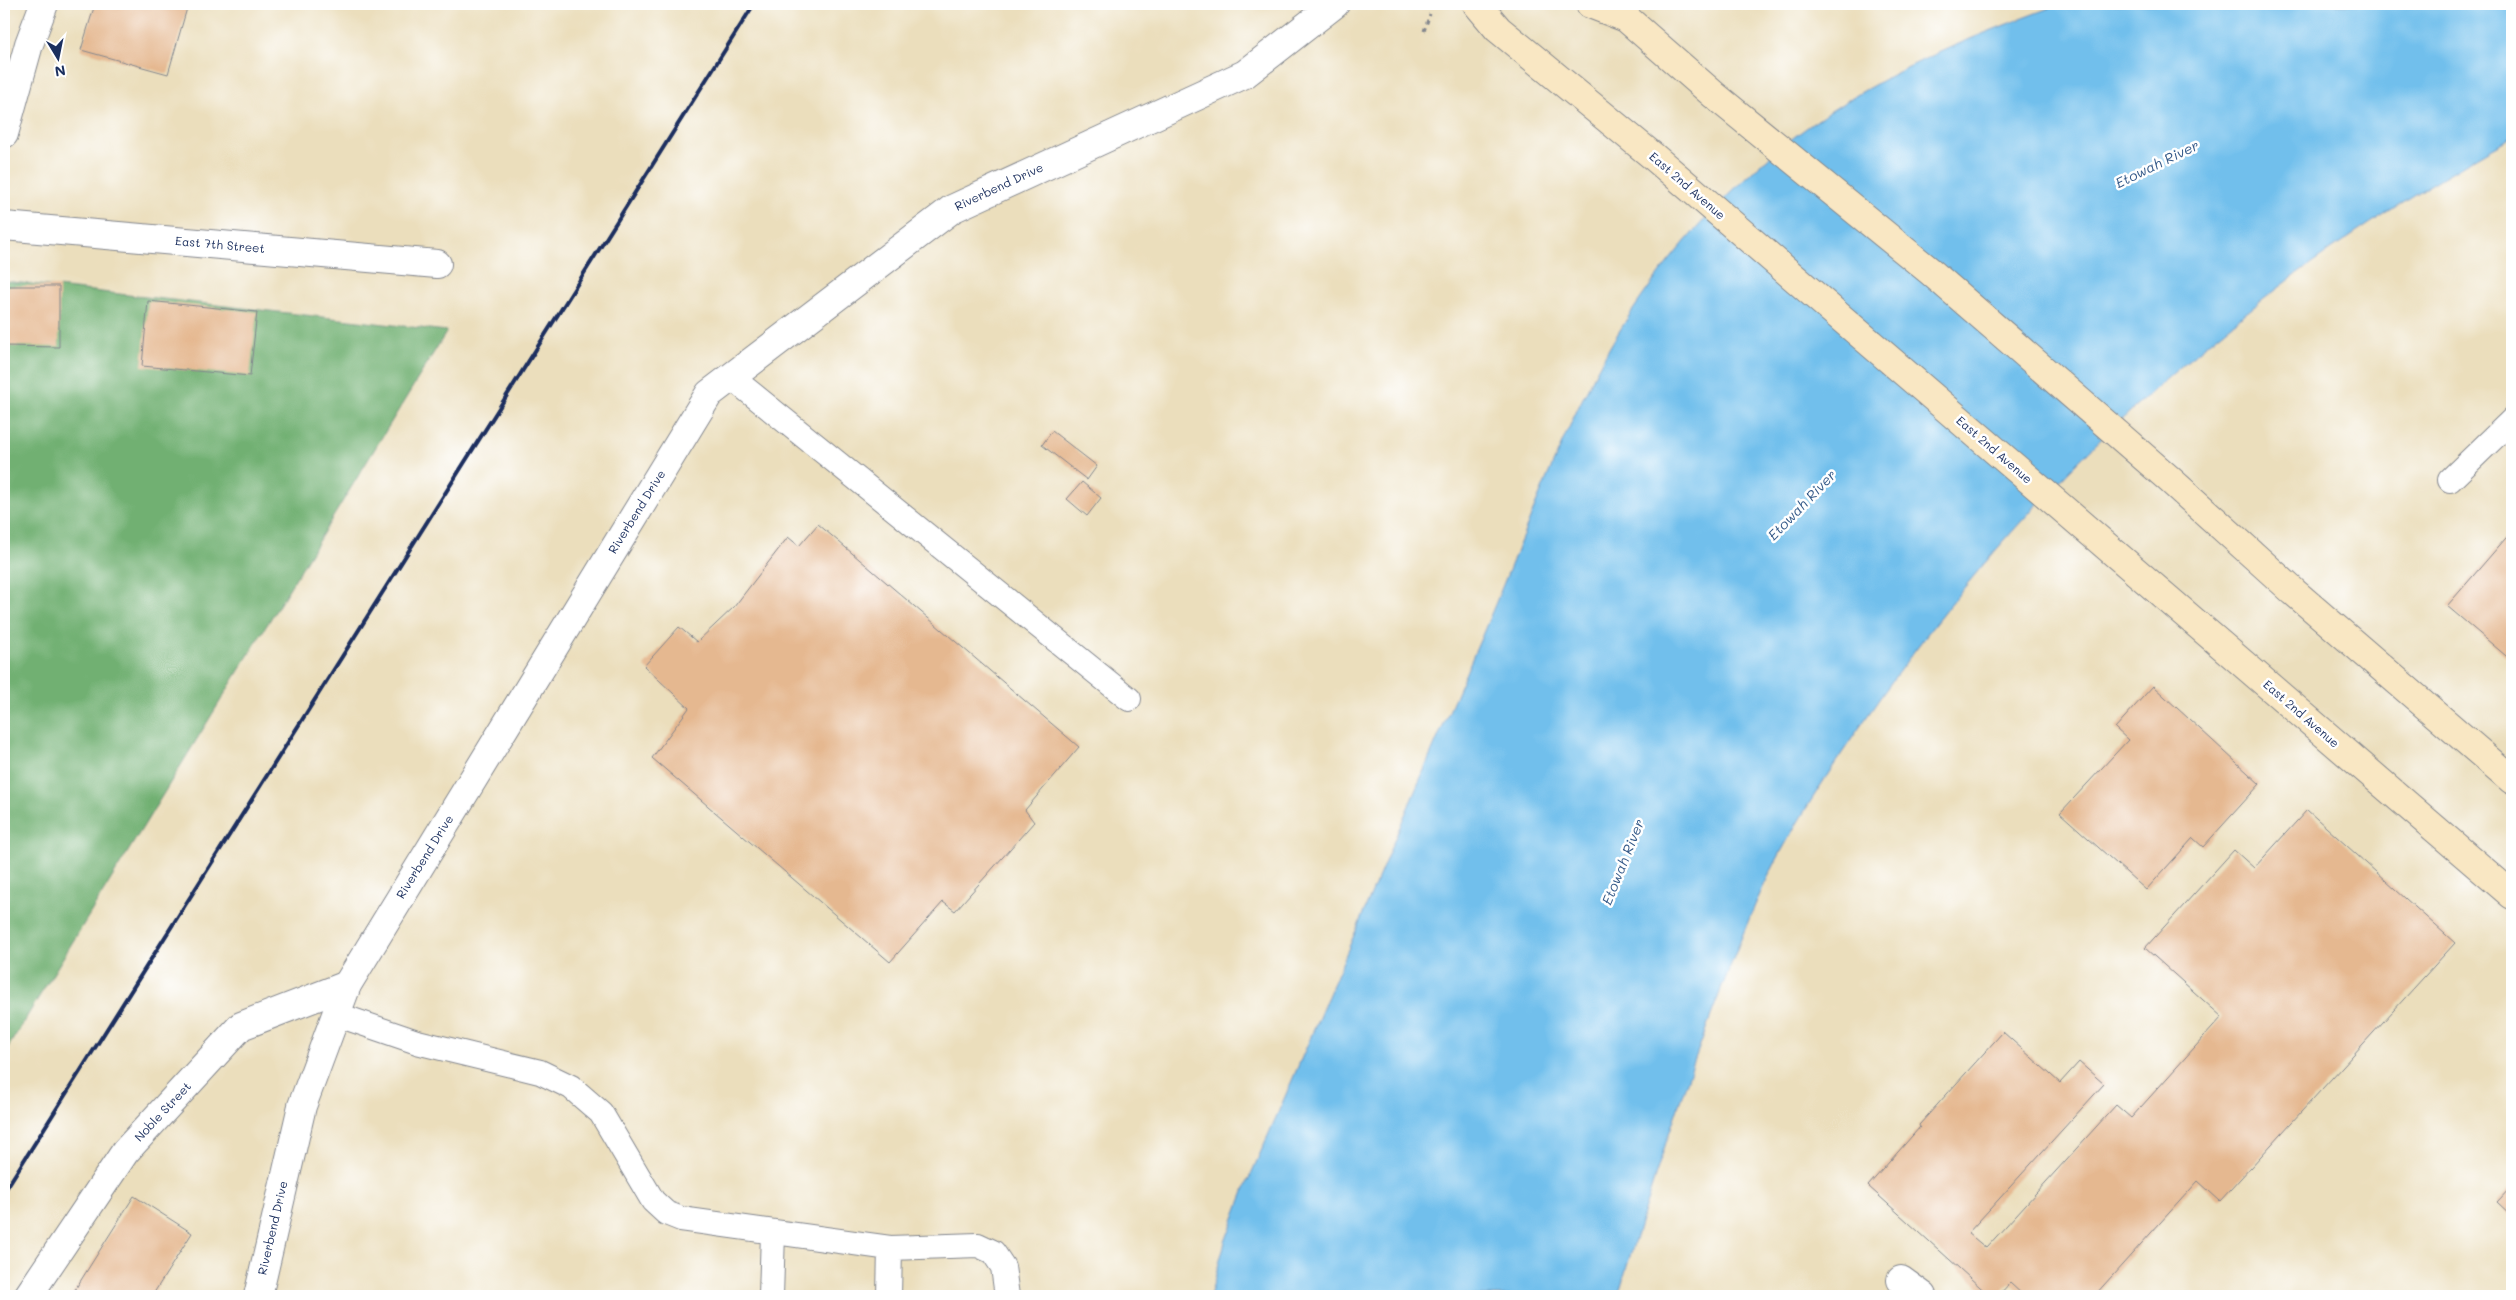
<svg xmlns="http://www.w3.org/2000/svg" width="2516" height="1300" viewBox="0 0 2516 1300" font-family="Mali,sans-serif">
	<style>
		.forest { fill: #71b072; stroke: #467068 }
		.water { fill: #71bfec; stroke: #4677a5 }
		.building { fill: #e5b890 }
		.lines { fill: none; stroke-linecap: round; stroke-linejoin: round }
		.service-casing { stroke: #83868d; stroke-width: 26 }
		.minor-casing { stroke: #83868d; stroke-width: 30 }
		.tertiary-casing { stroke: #83868d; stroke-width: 30 }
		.secondary-casing { stroke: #83868d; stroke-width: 30 }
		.path { stroke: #83868d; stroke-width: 3; stroke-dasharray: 4 4; stroke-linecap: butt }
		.service { stroke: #fff; stroke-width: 24 }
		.minor { stroke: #fff; stroke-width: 28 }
		.tertiary { stroke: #fff; stroke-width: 28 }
		.secondary { stroke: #f9e7c3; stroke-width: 28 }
		.rail { stroke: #1b2f5e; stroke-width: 4 }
		.labels { text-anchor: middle; stroke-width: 5; stroke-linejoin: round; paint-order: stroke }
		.street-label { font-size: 12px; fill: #1b2f5e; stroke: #fff }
		.water-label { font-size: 14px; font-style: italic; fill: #355a89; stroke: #fff }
	</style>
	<rect width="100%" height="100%" fill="#fff"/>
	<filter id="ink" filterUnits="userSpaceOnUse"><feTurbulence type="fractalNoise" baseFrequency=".02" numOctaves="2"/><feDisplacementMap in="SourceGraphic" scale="10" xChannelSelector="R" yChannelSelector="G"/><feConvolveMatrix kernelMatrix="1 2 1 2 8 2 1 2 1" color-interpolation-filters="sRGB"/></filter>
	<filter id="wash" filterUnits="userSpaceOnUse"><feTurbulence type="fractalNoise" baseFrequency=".0096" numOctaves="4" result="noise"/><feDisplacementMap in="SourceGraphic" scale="20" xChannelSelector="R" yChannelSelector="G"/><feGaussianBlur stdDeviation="1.12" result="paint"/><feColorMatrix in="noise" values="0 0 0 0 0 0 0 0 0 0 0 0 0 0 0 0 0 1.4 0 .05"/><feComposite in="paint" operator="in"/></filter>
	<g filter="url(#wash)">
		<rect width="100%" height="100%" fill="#ebdebc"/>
		<path class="forest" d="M4,281L447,331L4,1054Z"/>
		<path class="water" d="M2060,4H2512V137C2258,279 2051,457 1882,695C1843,751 1799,814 1769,875C1751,911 1737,950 1722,987C1682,1089 1649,1192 1618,1296H1210L1225,1242L1248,1181C1328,1001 1402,818 1481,638C1519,549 1552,456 1597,370C1638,293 1694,224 1759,166C1849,86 1949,45 2060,4Z"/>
		<g id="blocks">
			<path class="building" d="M95,4H171L187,8L168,74L81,50Z
				M4,286H59V347L4,346Z
				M148,301L257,312L250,376L142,366Z
				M1052,431L1097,466L1087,480L1042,445Z
				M1082,482L1101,498L1087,516L1067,499Z
				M818,524L1079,747L1025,810L1034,822L955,911L943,902L890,962L652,758L689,708L644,666L679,627L697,642L734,607L788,537L799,546Z
				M2512,531V661L2447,606Z
				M2153,686L2260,784L2203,847L2193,838L2146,890L2060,813L2128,740L2115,728Z
				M2307,810L2455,943L2220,1201L2198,1181L2094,1296H2024L2010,1283L1998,1296H1990L1868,1186L1920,1127L1919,1125L2003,1032L2060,1083L2079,1062L2104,1084L1968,1233L1986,1248L2116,1105L2131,1118L2222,1017L2145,948L2234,850L2254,868Z
				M2512,1186V1216L2497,1202Z
				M134,1196L192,1233L152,1296H71Z"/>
		</g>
	</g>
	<g filter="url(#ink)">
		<use href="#blocks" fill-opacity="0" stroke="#83868d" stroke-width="1"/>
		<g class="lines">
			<g class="service-casing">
				<path id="service" d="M731,377L1129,699
					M2450,480L2512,420
					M335,1014L417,1042L540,1072L571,1087L601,1113L653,1201L666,1213L681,1219L890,1248L978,1245L993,1252L1003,1267L1007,1296
					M771,1296L773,1233
					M889,1296L890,1248"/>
			</g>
			<g class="minor-casing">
				<path id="minor" d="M4,134L29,44L44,4
					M4,226L437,264
					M1901,1280L1923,1296
					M28,1296L125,1152L241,1026L347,985"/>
			</g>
			<g class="tertiary-casing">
				<path id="tertiary" d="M258,1296L302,1106L347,985L709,394L952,209L1245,74L1335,4"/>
			</g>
			<g class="secondary-casing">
				<path id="secondary" d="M1477,4L1498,29L1654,157L2512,895
					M1590,4L1626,18L1714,95L1931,272L2168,478L2294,592L2512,780"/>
			</g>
			<path class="path" d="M1424,31L1430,14"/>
			<use href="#service" class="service"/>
			<use href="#minor" class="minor"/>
			<use href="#tertiary" class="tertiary"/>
			<use href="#secondary" class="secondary"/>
			<path class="rail" d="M4,1192L754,4"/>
		</g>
	</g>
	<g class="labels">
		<g class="street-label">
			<text transform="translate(1687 186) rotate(41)" y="4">East 2nd Avenue</text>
			<text transform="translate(999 187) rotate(-25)" y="4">Riverbend Drive</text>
			<text transform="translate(220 245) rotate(5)" y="4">East 7th Street</text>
			<text transform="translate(1994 450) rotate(41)" y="4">East 2nd Avenue</text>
			<text transform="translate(637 512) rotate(-58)" y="4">Riverbend Drive</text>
			<text transform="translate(2301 714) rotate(41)" y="4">East 2nd Avenue</text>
			<text transform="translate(425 857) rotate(-58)" y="4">Riverbend Drive</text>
			<text transform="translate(163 1112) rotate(-47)" y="4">Noble Street</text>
			<text transform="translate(273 1228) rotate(-77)" y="4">Riverbend Drive</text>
		</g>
		<g class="water-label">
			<text transform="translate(2157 164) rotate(-26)" y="5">Etowah River</text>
			<text transform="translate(1802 505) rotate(-46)" y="5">Etowah River</text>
			<text transform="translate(1623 862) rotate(-68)" y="5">Etowah River</text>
		</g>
	</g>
	<rect width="2516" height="1300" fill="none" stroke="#fff" stroke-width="20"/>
	<g transform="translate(58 58) rotate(170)" stroke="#ffffff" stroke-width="4" paint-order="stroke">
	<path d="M0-4L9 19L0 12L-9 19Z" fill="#1b2f5e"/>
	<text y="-8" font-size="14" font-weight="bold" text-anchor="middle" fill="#1b2f5e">N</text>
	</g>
</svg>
